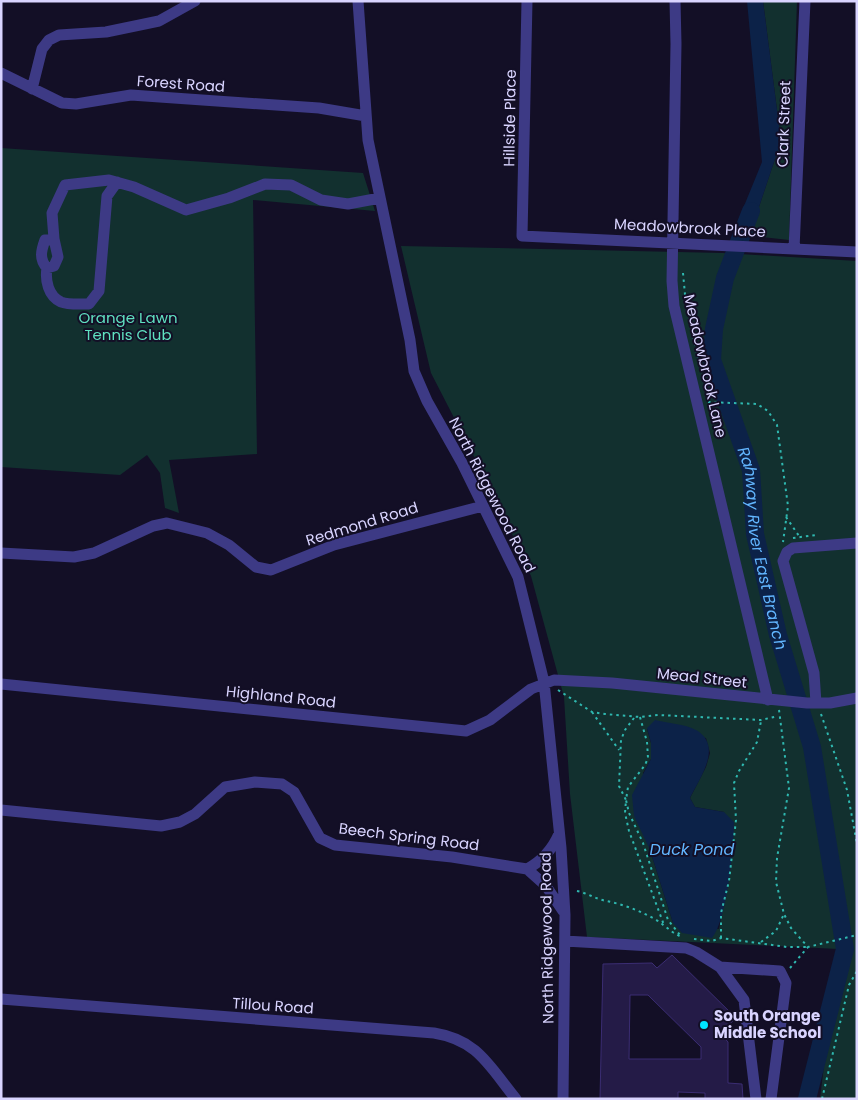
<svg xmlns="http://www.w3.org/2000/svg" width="858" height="1100" viewBox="0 0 858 1100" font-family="Poppins,sans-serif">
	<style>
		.green { fill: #12302f; fill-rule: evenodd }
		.water { fill: #0c2248 }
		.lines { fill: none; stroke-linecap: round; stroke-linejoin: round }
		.river { stroke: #0c2248; stroke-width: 18 }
		.building { fill: #241b47; stroke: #3b2d73; fill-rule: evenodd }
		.path { stroke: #2fb8b0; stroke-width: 2; stroke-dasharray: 2.5 4; stroke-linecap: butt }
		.minor { stroke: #3d3a85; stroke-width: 11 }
		.poi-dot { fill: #00e5ff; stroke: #130f26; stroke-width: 2 }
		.labels { text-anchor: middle; stroke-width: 4; stroke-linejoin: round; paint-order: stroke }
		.street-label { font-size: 15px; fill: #d9d4ff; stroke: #130f26 }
		.park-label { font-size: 15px; fill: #5fe0c0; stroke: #130f26 }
		.poi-label { font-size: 15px; font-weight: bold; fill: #d9d4ff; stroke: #130f26; text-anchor: start }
		.water-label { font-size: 16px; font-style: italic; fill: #62b6ff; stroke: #130f26 }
	</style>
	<rect width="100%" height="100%" fill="#130f26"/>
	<path class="green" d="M763,1H797L789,240L754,236L750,234L781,141Z
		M1,148L363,173L375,211L253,200L257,454L169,460L179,513L165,508L160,473L147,455L120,475L1,467Z
		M401,246L723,253L857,261V1099H820L838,949L587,937L570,794L564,697L531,576L499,505L431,373ZM647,729L706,738L710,753L706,767L690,798L695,807L724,812L734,846L719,929L673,923L650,850L643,773L651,759V743Z"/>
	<path class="water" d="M747,1H763L781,141L750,234L733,233L762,162Z
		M655,720C667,723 685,724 696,730C724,746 699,779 690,798L695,807L724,812L734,822C734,848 727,920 712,938L682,933L673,923L650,850L634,816L632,795L651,759V743L647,728Z"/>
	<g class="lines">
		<path class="river" id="s1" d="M751,211L725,278L714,329L712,360L751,470L755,534L778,635L812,747L845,949L807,1099"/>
	</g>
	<path class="building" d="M672,955L736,1018L720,1033L728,1042V1083L742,1084L743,1099H705V1093L678,1092V1099H600L603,964L652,963L657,968ZM630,995H648L701,1047V1059H629Z"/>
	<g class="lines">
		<path class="path" d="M683,273L686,305L700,367
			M708,402L757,404L768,411L777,425L788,506L783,542
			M786,517L799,536
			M793,538L816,535
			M558,690L592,712L605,714L640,717L658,715L761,720L778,716
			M779,710L789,788L777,858L776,882L784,914L791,928L808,947L857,935
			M592,712L619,750
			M821,714L847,790L857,844
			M640,717L647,742L648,758L645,765L628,787L626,800L629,813L643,843L668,920L680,935
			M634,718L625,730L621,740L619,786L626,800L625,813L629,831L664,925
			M577,891C587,893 596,899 606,901C622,904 638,910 653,918C664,924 671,933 682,937
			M721,938V913L729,881L736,820L734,783L739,771L757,742L761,721
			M694,939L712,941L721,938L787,947H808
			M761,942L776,931L784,914
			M790,968L808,947
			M822,1099L849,985L857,971"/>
		<path class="minor" d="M358,1L368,140L410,340L414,371L427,401L462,463L518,577L544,682L561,848L565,915L563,1099
			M527,1L522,236L857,252
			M675,1L676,44L672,281L674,306L768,700
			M1,73L62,103L76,104L131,95L319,108L366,116
			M32,89L42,49L49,40L59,35L106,32L159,21L195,1
			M54,239L52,213L65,185L109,180L134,187L186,210L229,198L265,184L291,185L321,200L348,204L380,198
			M54,239L58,257L54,266L47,268C39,259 41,251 45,240Z
			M794,249L805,1
			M47,268C45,280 48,296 61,302C68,305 81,304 89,304L99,291L107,196L117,182
			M1,553L74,557L94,553L153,526L167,523L207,533L229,545L256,567L271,570L334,545L483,506
			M1,684L466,731L490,720L531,689L554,680L612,683L807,703H830L857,698
			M816,703L814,673L783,561L787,552L793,548L857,543
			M1,810L161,826L180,822L195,814L225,787L255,782L282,784L294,792L320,838L335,845L452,857L527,869L546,886L563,911
			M527,869C542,861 552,850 559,834
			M565,941L686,948L696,952L720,967L744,1000L756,1099
			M720,967L780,971L786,983L771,1099
			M1,999L434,1033C478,1040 489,1066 516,1099"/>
	</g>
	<circle class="poi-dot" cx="704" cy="1025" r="5"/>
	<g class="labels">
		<g class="street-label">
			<text transform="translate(181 84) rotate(4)" y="5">Forest Road</text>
			<text transform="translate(510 118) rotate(-89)" y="5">Hillside Place</text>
			<text transform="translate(784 124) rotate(-88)" y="5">Clark Street</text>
			<text transform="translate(690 228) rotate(3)" y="5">Meadowbrook Place</text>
			<text transform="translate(705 366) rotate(77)" y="5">Meadowbrook Lane</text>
			<text transform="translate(492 495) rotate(63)" y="5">North Ridgewood Road</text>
			<text transform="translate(362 524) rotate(-17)" y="5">Redmond Road</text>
			<text transform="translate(702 678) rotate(6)" y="5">Mead Street</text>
			<text transform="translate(281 697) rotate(6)" y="5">Highland Road</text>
			<text transform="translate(409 837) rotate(7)" y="5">Beech Spring Road</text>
			<text transform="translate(547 938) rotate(-91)" y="5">North Ridgewood Road</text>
			<text transform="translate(273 1006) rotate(4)" y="5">Tillou Road</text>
		</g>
		<g class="park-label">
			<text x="128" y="323">Orange Lawn<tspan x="128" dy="17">Tennis Club</tspan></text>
		</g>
		<g class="poi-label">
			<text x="714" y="1021">South Orange<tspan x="714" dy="17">Middle School</tspan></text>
		</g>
		<g class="water-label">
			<text dy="6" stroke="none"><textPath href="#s1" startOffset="351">Rahway River East Branch</textPath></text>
			<text x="692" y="855">Duck Pond</text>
		</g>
	</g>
	<rect width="858" height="1100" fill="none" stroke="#d9d4ff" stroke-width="5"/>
</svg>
